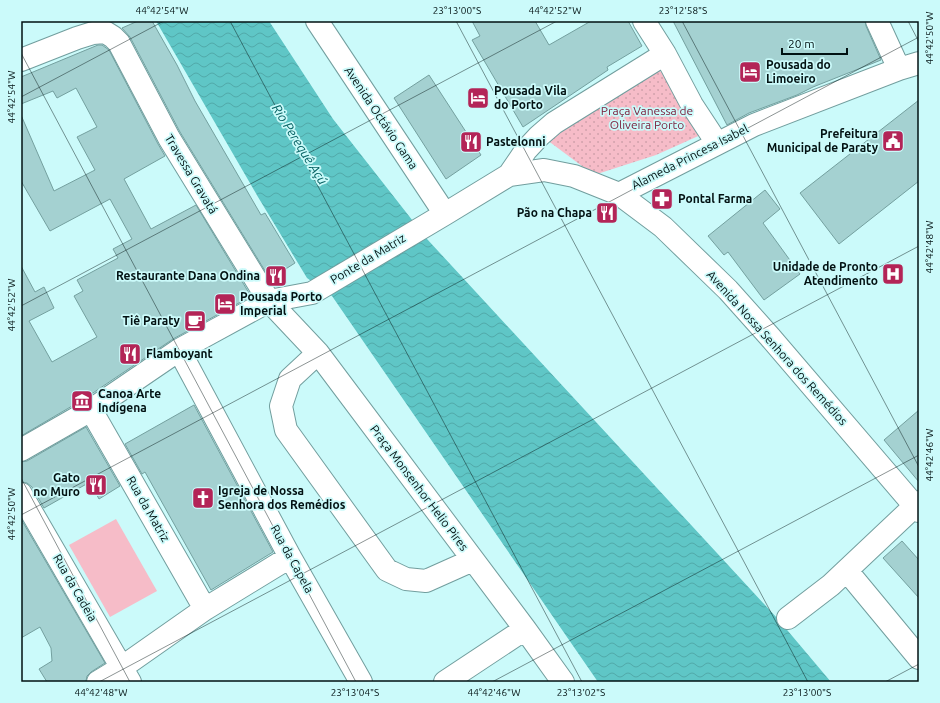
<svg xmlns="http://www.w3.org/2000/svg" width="940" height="703" viewBox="0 0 940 703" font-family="Ubuntu,sans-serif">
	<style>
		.park { fill: url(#park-dots) }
		.garden { fill: #f6bcc8 }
		.water { fill: url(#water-waves) }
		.building { fill: #a4d1d1; stroke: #74a09f }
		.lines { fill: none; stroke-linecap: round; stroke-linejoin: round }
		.minor-casing { stroke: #729e9e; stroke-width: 24 }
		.minor { stroke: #fff; stroke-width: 22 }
		.ticks { fill: none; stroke: #021112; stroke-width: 1; stroke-opacity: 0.45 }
		.labels { text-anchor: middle; stroke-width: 3.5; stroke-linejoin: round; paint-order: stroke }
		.poi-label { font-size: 12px; font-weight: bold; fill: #021112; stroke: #cbfafa; text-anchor: start }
		.park-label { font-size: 12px; fill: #7c223f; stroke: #cbfafa }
		.street-label { font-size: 12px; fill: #021112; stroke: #cbfafa }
		.water-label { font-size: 13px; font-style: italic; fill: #086364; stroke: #cbfafa }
		.neatline { fill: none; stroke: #021112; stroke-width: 1.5 }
		.ticks-label { font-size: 10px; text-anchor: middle; fill: #021112 }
	</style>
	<defs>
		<pattern id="park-dots" width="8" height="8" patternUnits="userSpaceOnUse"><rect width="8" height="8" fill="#f6bcc8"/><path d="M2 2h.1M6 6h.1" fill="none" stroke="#d1a1ab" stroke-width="1.8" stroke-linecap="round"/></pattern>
		<pattern id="water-waves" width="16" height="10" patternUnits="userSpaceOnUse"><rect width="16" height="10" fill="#5fc6c6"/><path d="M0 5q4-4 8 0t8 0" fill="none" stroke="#51a9a9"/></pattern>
	</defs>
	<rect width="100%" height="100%" fill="#cbfafa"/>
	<path class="park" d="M656,70L662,72L705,133L656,155L594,175L543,137Z"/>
	<path class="garden" d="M116,519L157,591L110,617L69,545Z"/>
	<path class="water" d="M156,21H269L333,119L427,239L777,618L831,682H598L332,296L307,278L258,197Z"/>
	<path class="building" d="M138,21H152L177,65L195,101L261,215L265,213L295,263L270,279L180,132L130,37L122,28Z
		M472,21H535L549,45L591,21H628L642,46L607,67L608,70L523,127L472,40L480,36Z
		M673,21H865L866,26L881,60L813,87L797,95L749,113L727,125Z
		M98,45H102L109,50L158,144L165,156L124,179L151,229L196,205L249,293L246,295L248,298L173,339L84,399L21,436V266L35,292L44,287L54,308L29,321L52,362L97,337L74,296L83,291L77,280L118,258L113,249L132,239L110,199L50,231L21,181V115L54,191L95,170L77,137L97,127L76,88L57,98L53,91L21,104V77Z
		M429,75L481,155L446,179L394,98Z
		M919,100V181L839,244L800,193Z
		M765,190L780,209L763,223L800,274L764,300L728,252L724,255L708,236Z
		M194,405L273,552L211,590L145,472L142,474L125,444Z
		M919,410V482L884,440Z
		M86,427L120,486L99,499L90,482L44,508L32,487L27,483L21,482V462L27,461Z
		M21,519L105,663L91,672L87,676L86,681L84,682H47L39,669L52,661L51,648L40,627L21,638Z
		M902,541L919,560V598L883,558Z"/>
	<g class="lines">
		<g class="minor-casing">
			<path id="minor" d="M317,21L445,214
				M644,21L665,54L692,105L717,143
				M877,21L899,69
				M21,60L77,38L93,33L105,32L113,37L119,43L169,138L269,301L318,353L525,629L563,682
				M509,175L544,170L574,176L619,194L663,227L728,290L770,337L919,511
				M619,194L754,125L899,69L919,63
				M179,350L290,557L361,682
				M318,353L290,379L281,406L286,430L387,570L406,579L426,581L473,560
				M91,410L205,609
				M21,450L91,410L179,350L269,301L312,293L445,214L509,175L526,150L539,136L554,123L665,54
				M21,494L130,682
				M847,571L919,658
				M788,618L831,585L919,502
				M98,682L121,668L205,609L290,557
				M445,682L525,629"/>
		</g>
		<use href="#minor" class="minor"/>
	</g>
	<path class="ticks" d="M230,21L582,682M456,21L808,682M682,21L919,467M908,21L919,42M21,53L356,682M21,97L164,21M21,306L557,21M21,478L130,682M21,515L919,37M99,682L919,246M492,682L919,455M885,682L919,664"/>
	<defs>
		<g id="hotel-square" transform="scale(1.15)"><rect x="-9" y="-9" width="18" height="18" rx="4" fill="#b32457" stroke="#cbfafa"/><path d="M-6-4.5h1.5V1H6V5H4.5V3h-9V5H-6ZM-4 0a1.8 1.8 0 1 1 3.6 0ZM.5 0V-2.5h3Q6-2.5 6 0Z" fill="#fff"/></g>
		<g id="civic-square" transform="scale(1.15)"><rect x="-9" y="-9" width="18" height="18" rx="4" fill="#b32457" stroke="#cbfafa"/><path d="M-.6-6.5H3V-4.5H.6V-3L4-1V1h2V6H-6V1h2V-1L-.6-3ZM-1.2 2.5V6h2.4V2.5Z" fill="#fff"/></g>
		<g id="restaurant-square" transform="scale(1.15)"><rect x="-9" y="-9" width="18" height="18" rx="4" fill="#b32457" stroke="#cbfafa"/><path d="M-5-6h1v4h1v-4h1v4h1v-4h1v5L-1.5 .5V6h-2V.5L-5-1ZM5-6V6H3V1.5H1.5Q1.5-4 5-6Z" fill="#fff"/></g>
		<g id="pharmacy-square" transform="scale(1.15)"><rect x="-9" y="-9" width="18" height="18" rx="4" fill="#b32457" stroke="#cbfafa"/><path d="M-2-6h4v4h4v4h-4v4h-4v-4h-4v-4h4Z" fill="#fff"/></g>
		<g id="hospital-square" transform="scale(1.15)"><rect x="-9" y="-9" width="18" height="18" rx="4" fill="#b32457" stroke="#cbfafa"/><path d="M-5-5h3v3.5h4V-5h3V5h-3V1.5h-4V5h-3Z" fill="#fff"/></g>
		<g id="cafe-square" transform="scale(1.15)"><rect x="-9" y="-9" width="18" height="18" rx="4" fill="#b32457" stroke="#cbfafa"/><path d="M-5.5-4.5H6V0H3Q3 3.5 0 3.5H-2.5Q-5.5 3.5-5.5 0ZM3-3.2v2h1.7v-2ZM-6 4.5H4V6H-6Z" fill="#fff"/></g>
		<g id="museum-square" transform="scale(1.15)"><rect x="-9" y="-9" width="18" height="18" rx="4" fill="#b32457" stroke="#cbfafa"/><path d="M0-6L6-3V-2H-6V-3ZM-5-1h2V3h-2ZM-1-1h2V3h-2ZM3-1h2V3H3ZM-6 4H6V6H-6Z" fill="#fff"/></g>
		<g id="church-square" transform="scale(1.15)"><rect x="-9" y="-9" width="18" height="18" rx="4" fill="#b32457" stroke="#cbfafa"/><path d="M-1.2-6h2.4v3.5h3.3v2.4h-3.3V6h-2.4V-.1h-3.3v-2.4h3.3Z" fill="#fff"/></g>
	</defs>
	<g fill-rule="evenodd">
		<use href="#hotel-square" x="750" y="72"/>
		<use href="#hotel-square" x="478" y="98"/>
		<use href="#civic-square" x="893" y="141"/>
		<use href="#restaurant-square" x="471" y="142"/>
		<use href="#pharmacy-square" x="662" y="199"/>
		<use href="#restaurant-square" x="607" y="213"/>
		<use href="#hospital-square" x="893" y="274"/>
		<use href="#restaurant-square" x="276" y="276"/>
		<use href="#hotel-square" x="225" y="304"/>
		<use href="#cafe-square" x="195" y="321"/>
		<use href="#restaurant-square" x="130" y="354"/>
		<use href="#museum-square" x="82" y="401"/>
		<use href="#restaurant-square" x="96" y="485"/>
		<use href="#church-square" x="203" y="498"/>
	</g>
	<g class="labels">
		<g class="poi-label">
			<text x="766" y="69">Pousada do<tspan x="766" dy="14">Limoeiro</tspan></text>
			<text x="494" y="95">Pousada Vila<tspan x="494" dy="14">do Porto</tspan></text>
			<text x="878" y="138" text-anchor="end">Prefeitura<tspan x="878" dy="14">Municipal de Paraty</tspan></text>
			<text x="486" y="146">Pastelonni</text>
			<text x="678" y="203">Pontal Farma</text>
			<text x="592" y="217" text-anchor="end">Pão na Chapa</text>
			<text x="878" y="271" text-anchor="end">Unidade de Pronto<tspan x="878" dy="14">Atendimento</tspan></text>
			<text x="260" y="280" text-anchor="end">Restaurante Dana Ondina</text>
			<text x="240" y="301">Pousada Porto<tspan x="240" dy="14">Imperial</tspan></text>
			<text x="180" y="325" text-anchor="end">Tiê Paraty</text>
			<text x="146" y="358">Flamboyant</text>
			<text x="98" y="398">Canoa Arte<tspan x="98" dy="14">Indígena</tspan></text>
			<text x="80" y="482" text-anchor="end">Gato<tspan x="80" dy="14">no Muro</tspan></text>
			<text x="218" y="495">Igreja de Nossa<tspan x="218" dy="14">Senhora dos Remédios</tspan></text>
		</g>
		<g class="park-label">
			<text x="647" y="115">Praça Vanessa de<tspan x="647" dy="14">Oliveira Porto</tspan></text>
		</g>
		<g class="street-label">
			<text transform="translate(381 118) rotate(56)" y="4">Avenida Octávio Gama</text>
			<text transform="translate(690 157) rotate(-27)" y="4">Alameda Princesa Isabel</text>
			<text transform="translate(191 174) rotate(59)" y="4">Travessa Gravatá</text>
			<text transform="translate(368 259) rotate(-31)" y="4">Ponte da Matriz</text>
			<text transform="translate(777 348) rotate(48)" y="4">Avenida Nossa Senhora dos Remédios</text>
			<text transform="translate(419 488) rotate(53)" y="4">Praça Monsenhor Helio Pires</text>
			<text transform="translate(148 509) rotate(60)" y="4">Rua da Matriz</text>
			<text transform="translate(292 559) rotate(61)" y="4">Rua da Capela</text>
			<text transform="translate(75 588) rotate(60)" y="4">Rua da Cadeia</text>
		</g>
		<g class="water-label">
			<text transform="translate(300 144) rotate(58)" y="5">Rio Perequê Açú</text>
		</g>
	</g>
	<rect width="940" height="703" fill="none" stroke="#cbfafa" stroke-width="44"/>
	<path d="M782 48v6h65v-6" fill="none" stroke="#021112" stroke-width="2"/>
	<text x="788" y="48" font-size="12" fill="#021112" stroke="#cbfafa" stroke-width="3" paint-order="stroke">20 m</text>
	<rect x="22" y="22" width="896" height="659" class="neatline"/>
	<g class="ticks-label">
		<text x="162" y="14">44°42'54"W</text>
		<text x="457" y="14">23°13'00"S</text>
		<text x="555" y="14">44°42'52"W</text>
		<text x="683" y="14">23°12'58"S</text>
		<text transform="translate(929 38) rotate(-90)" y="4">44°42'50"W</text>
		<text transform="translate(11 97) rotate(-90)" y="4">44°42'54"W</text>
		<text transform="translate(929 247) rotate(-90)" y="4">44°42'48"W</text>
		<text transform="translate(11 305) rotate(-90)" y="4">44°42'52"W</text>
		<text transform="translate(929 455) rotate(-90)" y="4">44°42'46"W</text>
		<text transform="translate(11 514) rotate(-90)" y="4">44°42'50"W</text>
		<text x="101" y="696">44°42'48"W</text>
		<text x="355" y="696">23°13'04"S</text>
		<text x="494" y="696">44°42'46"W</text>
		<text x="581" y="696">23°13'02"S</text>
		<text x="807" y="696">23°13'00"S</text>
	</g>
</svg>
